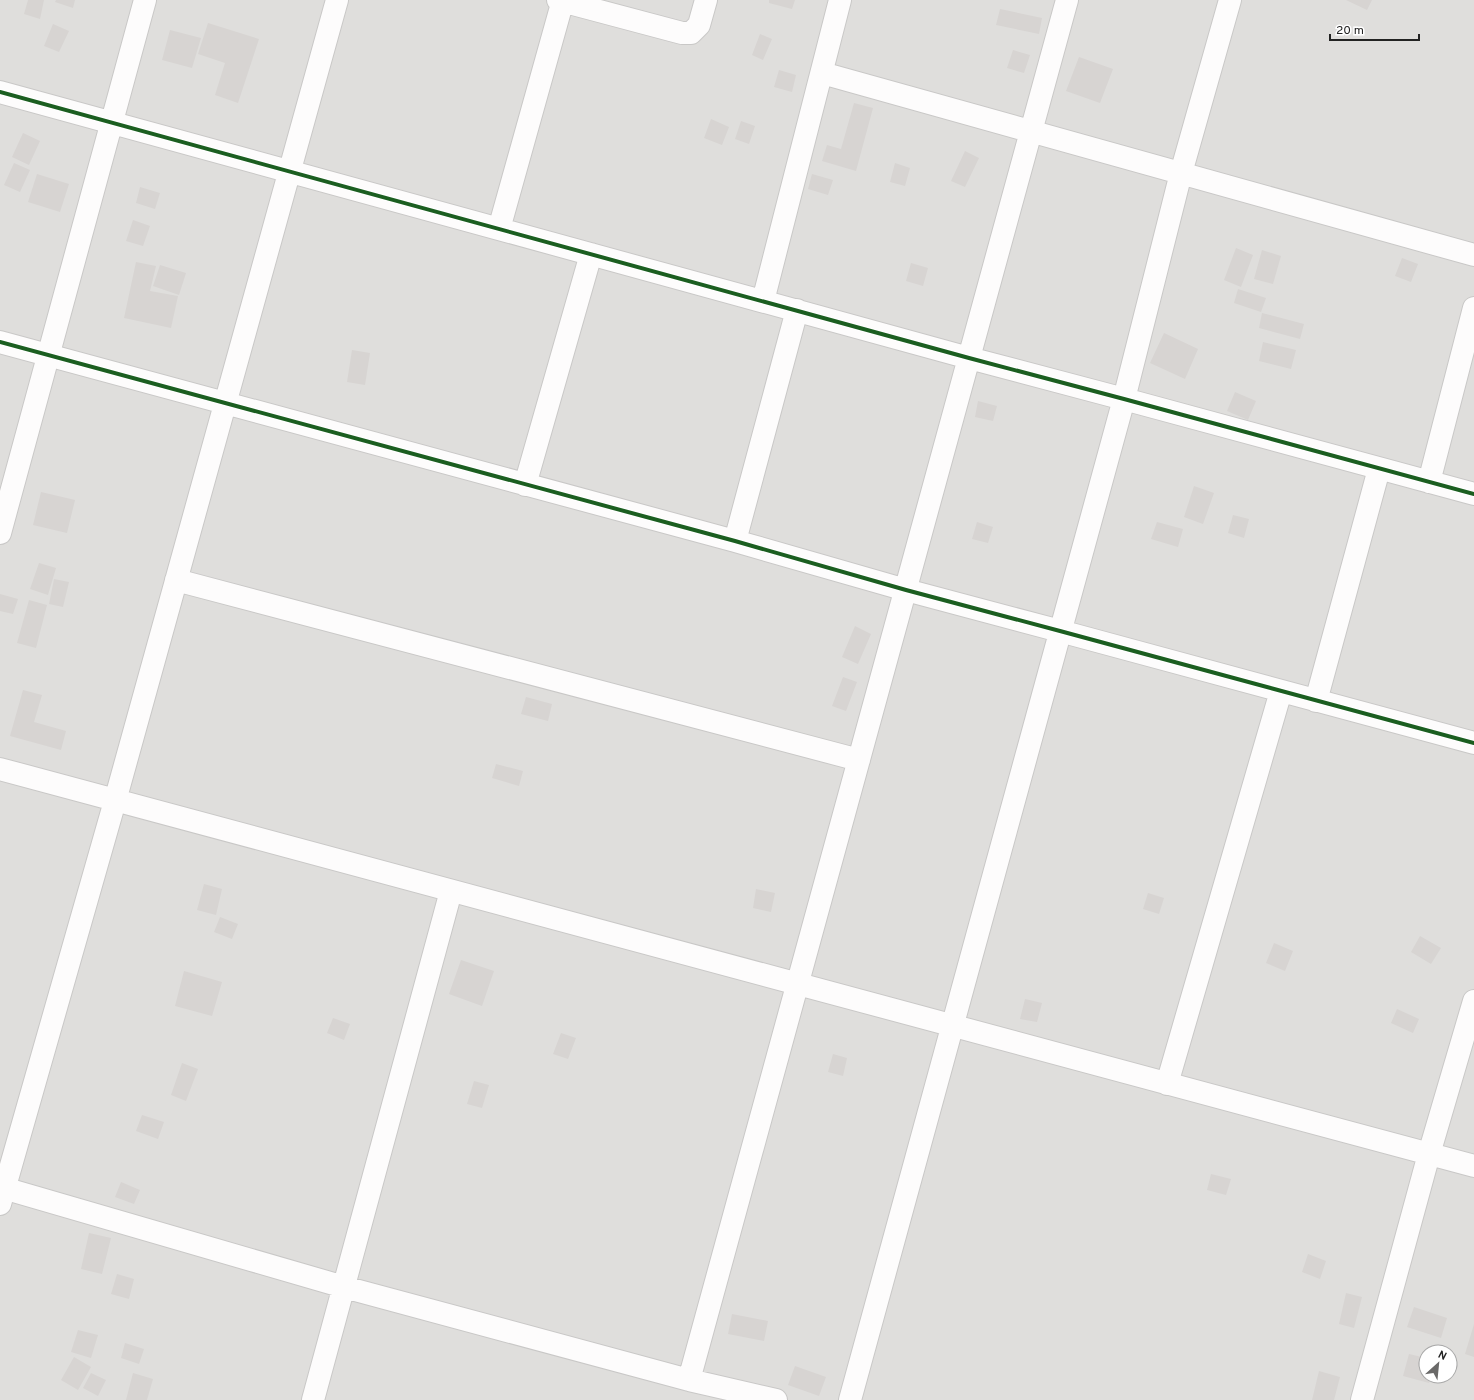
<svg xmlns="http://www.w3.org/2000/svg" width="1474" height="1400" viewBox="0 0 1474 1400" font-family="Overpass,sans-serif">
	<style>
		.residential { fill: #dfdedc; fill-rule: evenodd }
		.building { fill: #d7d4d2 }
		.lines { fill: none; stroke-linecap: round; stroke-linejoin: round }
		.minor-casing { stroke: #c9c8c7; stroke-width: 24 }
		.minor { stroke: #fdfcfc; stroke-width: 22 }
		.cycleway-casing { stroke: #fff; stroke-width: 6 }
		.cycleway { stroke: #1b5e20; stroke-width: 4 }
	</style>
	<rect width="100%" height="100%" fill="#f0eeeb"/>
	<path class="residential" d="M0,0H1474V1400H0ZM1426,1352H1450V1376H1426Z"/>
	<path class="building" d="M28,0H44L40,19L24,14Z
		M56,0H75L73,8L55,2Z
		M769,0H795L792,9L769,3Z
		M1346,0H1372L1367,10Z
		M1000,9L1042,18L1039,34L996,25Z
		M208,23L259,39L238,103L215,95L225,63L198,54Z
		M53,24L69,31L59,52L44,46Z
		M170,30L201,38L192,68L162,60Z
		M760,34L772,39L763,60L752,55Z
		M1013,50L1030,55L1024,73L1007,68Z
		M1079,57L1113,69L1100,103L1066,91Z
		M779,70L796,75L792,92L774,87Z
		M854,103L873,108L856,171L822,161L827,145L841,149Z
		M711,119L729,127L722,145L704,138Z
		M741,121L755,126L749,144L735,139Z
		M23,133L40,141L29,165L12,157Z
		M965,151L979,158L965,187L951,181Z
		M14,163L30,170L20,192L4,185Z
		M895,163L910,168L905,186L890,182Z
		M37,174L69,184L60,212L28,202Z
		M812,174L833,180L828,195L808,189Z
		M140,187L160,193L155,209L136,203Z
		M133,220L150,226L143,246L126,241Z
		M1236,248L1253,255L1241,287L1224,280Z
		M1262,250L1281,256L1273,284L1254,279Z
		M1402,258L1418,264L1411,282L1395,276Z
		M136,262L156,266L150,291L178,296L171,328L124,318Z
		M911,263L928,268L923,286L906,281Z
		M160,265L186,273L179,295L153,286Z
		M1238,289L1266,298L1261,312L1234,303Z
		M1262,313L1304,324L1300,339L1259,328Z
		M1164,333L1198,349L1185,379L1150,363Z
		M1263,342L1296,350L1291,369L1259,361Z
		M352,350L370,353L365,385L347,382Z
		M1235,392L1256,401L1248,420L1227,411Z
		M978,401L997,406L993,421L975,417Z
		M1194,486L1214,493L1203,524L1184,517Z
		M41,492L75,500L67,533L33,525Z
		M1233,515L1249,519L1244,538L1228,533Z
		M977,522L993,527L988,543L972,539Z
		M1157,522L1183,529L1178,547L1151,539Z
		M39,563L56,568L48,595L30,589Z
		M54,579L69,582L63,607L49,604Z
		M0,594L18,599L13,614L0,611Z
		M29,600L47,605L36,648L17,643Z
		M855,626L871,634L858,664L842,657Z
		M843,677L857,682L846,711L832,706Z
		M23,690L42,695L34,722L66,731L61,750L10,736Z
		M526,697L552,704L548,721L521,714Z
		M496,764L523,771L519,786L492,778Z
		M204,884L222,889L216,915L197,910Z
		M756,889L775,893L771,912L753,908Z
		M1148,893L1164,898L1159,914L1143,909Z
		M220,917L238,924L232,939L214,932Z
		M1420,936L1441,948L1431,964L1411,952Z
		M1274,943L1293,951L1285,971L1266,963Z
		M461,960L494,971L482,1006L449,994Z
		M184,971L222,982L212,1016L175,1006Z
		M1025,999L1042,1003L1037,1022L1020,1019Z
		M1397,1009L1419,1019L1413,1033L1391,1023Z
		M333,1018L350,1024L344,1040L327,1033Z
		M561,1033L576,1038L568,1059L553,1054Z
		M833,1054L847,1058L843,1076L828,1072Z
		M182,1063L198,1069L186,1101L171,1095Z
		M474,1081L489,1085L482,1108L467,1104Z
		M142,1115L164,1122L158,1139L136,1131Z
		M1211,1174L1231,1179L1226,1195L1207,1190Z
		M121,1182L140,1190L134,1204L115,1197Z
		M89,1233L111,1238L102,1274L81,1269Z
		M1308,1254L1326,1261L1320,1279L1302,1272Z
		M117,1274L134,1279L129,1299L111,1294Z
		M1346,1293L1362,1297L1354,1328L1339,1324Z
		M1414,1307L1447,1318L1441,1338L1407,1327Z
		M732,1314L768,1321L764,1341L728,1334Z
		M1474,1324V1357L1465,1354Z
		M78,1330L98,1335L91,1358L71,1352Z
		M125,1343L144,1349L139,1364L121,1358Z
		M1409,1354L1426,1358V1376H1431L1429,1383L1403,1376Z
		M74,1357L91,1367L78,1390L61,1380Z
		M795,1366L826,1377L819,1396L788,1385Z
		M1319,1371L1340,1377L1334,1400H1312Z
		M91,1373L106,1380L98,1396L83,1388Z
		M133,1373L153,1379L147,1400H126Z"/>
	<g class="lines">
		<g class="minor-casing">
			<path id="minor" d="M558,0L682,33H691L699,25L706,0
				M822,73L1474,255
				M0,92L969,358L1124,399L1474,494
				M499,229L563,0
				M763,301L840,0
				M0,342L735,541L906,590L1060,631L1474,743
				M1429,482L1474,308
				M525,485L591,254
				M0,533L145,0
				M735,541L797,310
				M176,580L859,760
				M1316,701L1379,469
				M0,769C491,904 983,1034 1474,1166
				M1167,1084L1281,691
				M0,1187L344,1287L689,1380L776,1400
				M0,1204L115,801L337,0
				M689,1380L1067,0
				M313,1400L451,891
				M850,1400L1124,399L1181,173L1230,0
				M1362,1400L1429,1154L1474,1001"/>
		</g>
		<use href="#minor" class="minor"/>
		<g class="cycleway-casing">
			<path id="cycleway" d="M0,92L969,358L1124,399L1474,494
				M0,342L735,541L906,590L1060,631L1474,743"/>
		</g>
		<use href="#cycleway" class="cycleway"/>
	</g>
	<g transform="translate(1438 1364) rotate(27)"><circle r="19" fill="#ffffff" stroke="#a7a7a7"/>
	<path d="M0-3L7 15L0 10L-7 15Z" fill="#6a6968"/>
	<text y="-6" font-size="11" font-weight="bold" text-anchor="middle" fill="#222222">N</text>
	</g>
	<path d="M1330 34v6h89v-6" fill="none" stroke="#222222" stroke-width="2"/>
	<text x="1336" y="34" font-size="12" fill="#222222" stroke="#ffffff" stroke-width="3" paint-order="stroke">20 m</text>
</svg>
